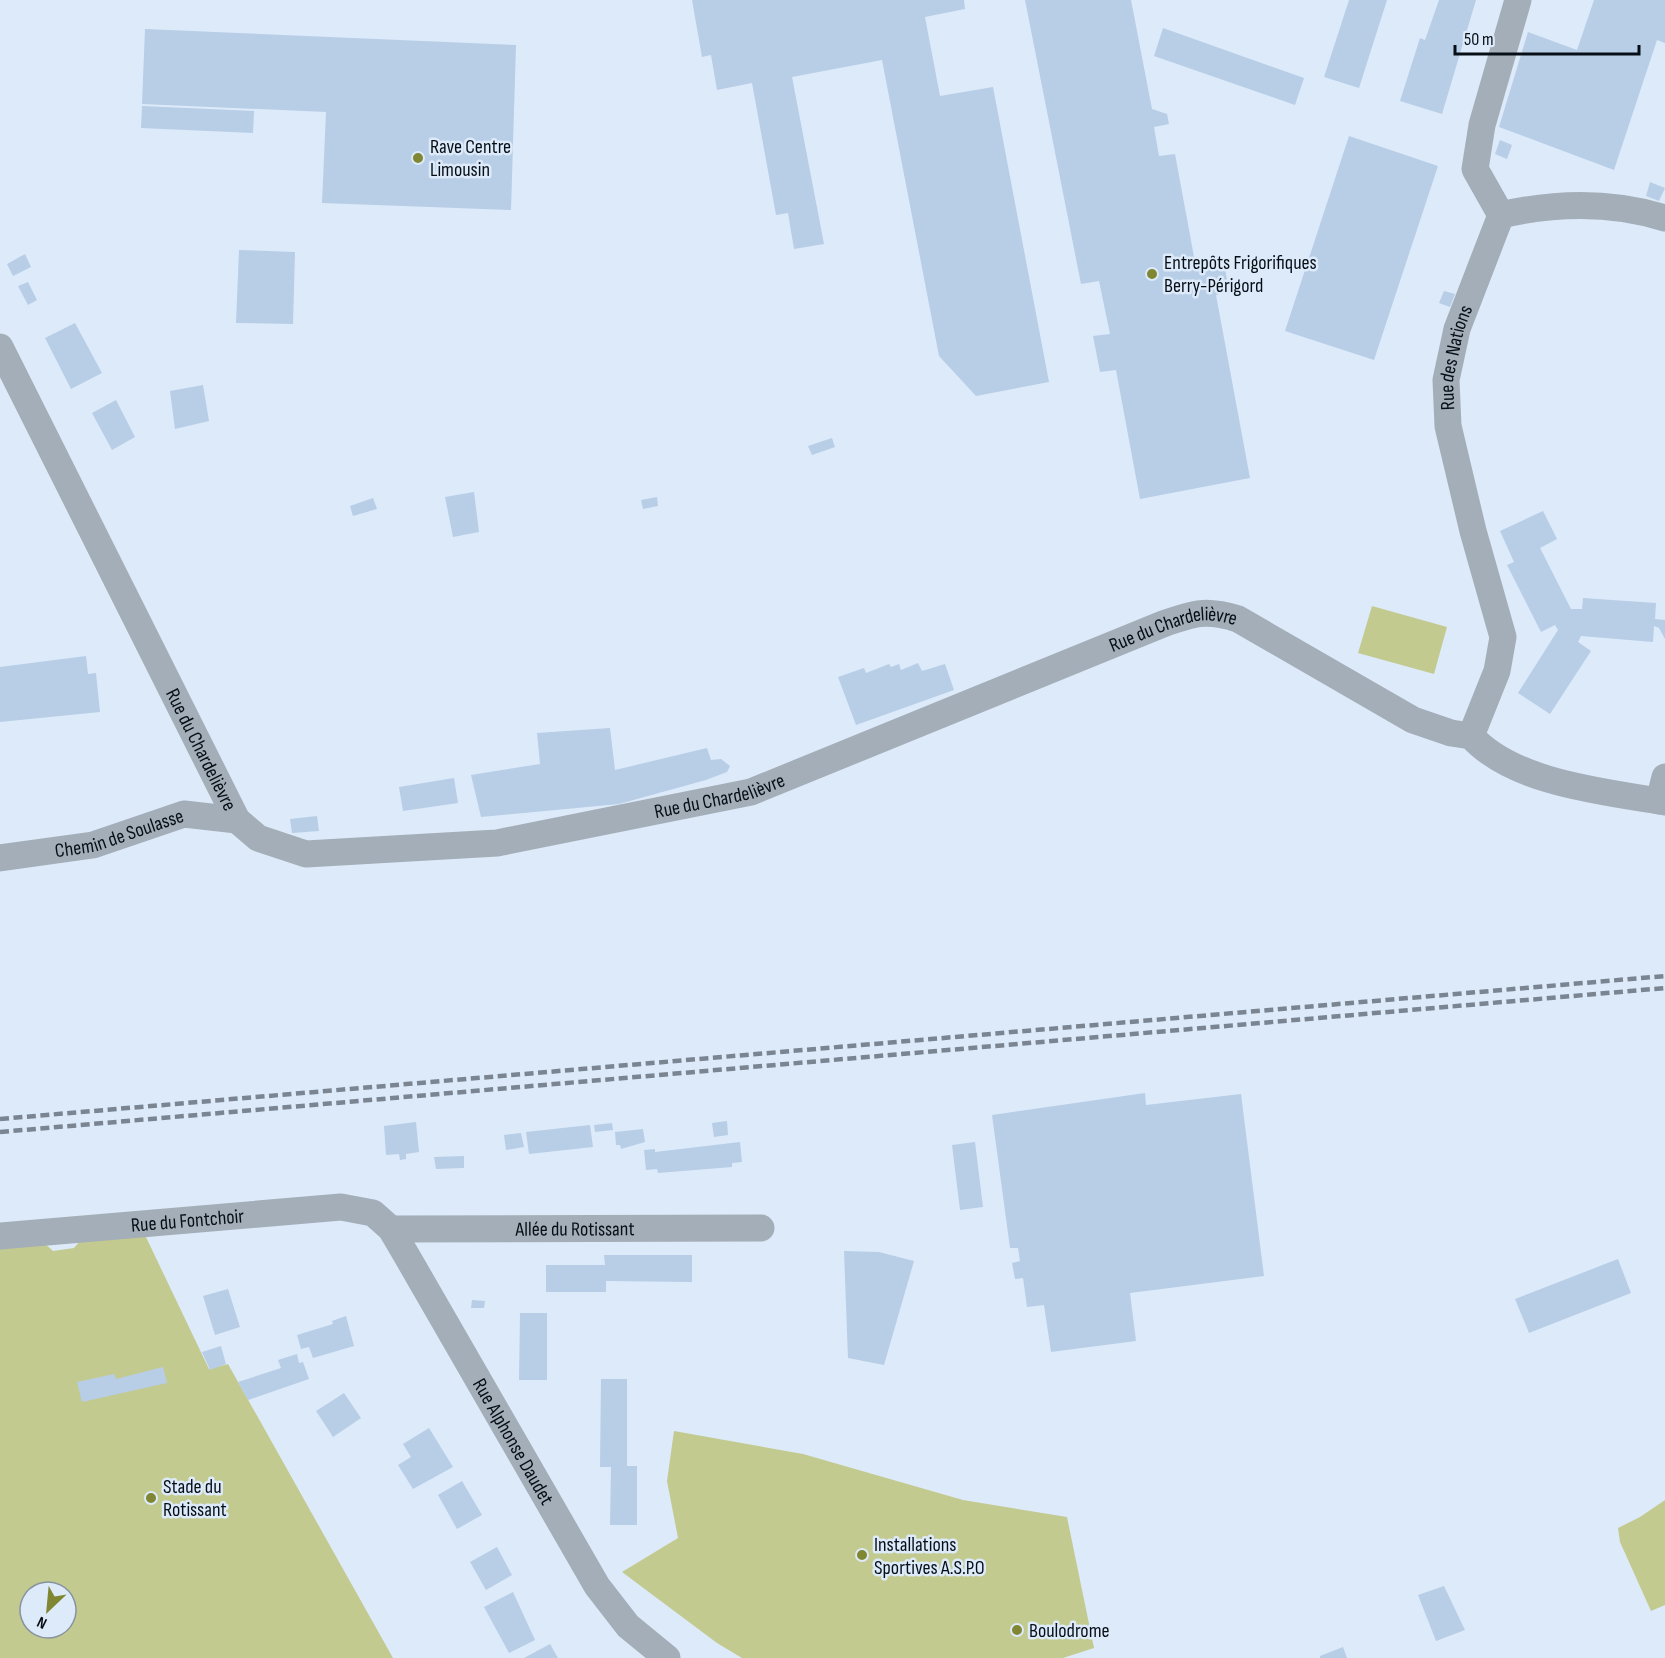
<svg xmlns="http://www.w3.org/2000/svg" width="1665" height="1658" viewBox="0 0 1665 1658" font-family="'Sofia Sans Condensed',sans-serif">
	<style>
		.green { fill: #c3ca90; fill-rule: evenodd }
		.building { fill: #b7cee6 }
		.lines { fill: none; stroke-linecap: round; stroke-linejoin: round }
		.street { stroke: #a4aeb8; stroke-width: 27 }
		.rail { stroke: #7a8591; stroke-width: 4.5; stroke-dasharray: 9 4.5; stroke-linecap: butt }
		.poi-dot { fill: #808733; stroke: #ddeafa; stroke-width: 2 }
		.labels { text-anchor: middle; stroke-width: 5; stroke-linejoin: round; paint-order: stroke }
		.poi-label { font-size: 20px; fill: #070e16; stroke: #ddeafa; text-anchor: start }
		.street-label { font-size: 20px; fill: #070e16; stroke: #ddeafa }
	</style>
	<rect width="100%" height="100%" fill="#ddeafa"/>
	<path class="green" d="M1372,606L1447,627L1434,674L1358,653Z
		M145,1235L209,1369L228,1364L393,1658H0V1244L41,1240L53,1251L74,1248L84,1236ZM30,1592H66V1628H30Z
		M674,1431L803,1454L963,1500L1067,1517L1094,1648L1063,1658H742L717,1643L622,1572L678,1538L667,1481Z
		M1665,1500V1605L1651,1611L1620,1542L1618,1528L1640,1517Z"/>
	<path class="building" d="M692,0H964L965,9L925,17L940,96L993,87L1049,382L976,396L939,356L882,60L792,77L824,244L794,249L788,213L776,215L752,83L717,90L711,55L702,57Z
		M1025,0H1131L1152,109L1167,114L1169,124L1154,127L1159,156L1175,154L1195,262L1208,259L1225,268L1229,291L1216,295L1250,478L1140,499L1116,370L1100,372L1093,336L1110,334L1099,281L1081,284Z
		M1349,0H1387L1359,88L1324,77Z
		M1439,0H1476L1442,114L1400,101L1420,38L1425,40Z
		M1594,0H1665V43L1657,40L1614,170L1499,127L1528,32L1577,50Z
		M1163,28L1304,78L1295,105L1154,56Z
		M145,29L516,45L511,210L322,203L326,112L142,104Z
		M142,106L254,111L253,133L141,128Z
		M1349,136L1438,166L1374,360L1285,331Z
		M1500,140L1512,145L1507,159L1495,154Z
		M1650,182L1665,188L1659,201L1646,196Z
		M239,250L295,252L293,324L236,323Z
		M25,254L31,267L13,276L7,264Z
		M28,282L37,300L28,305L18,286Z
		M1444,291L1455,294L1450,307L1439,303Z
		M75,323L102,373L71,389L45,338Z
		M203,385L209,421L175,429L170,391Z
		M116,400L135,437L112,450L92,413Z
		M832,438L835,447L812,455L808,446Z
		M474,492L479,532L453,537L445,497Z
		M657,497L658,506L643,509L641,500Z
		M373,498L377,509L353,516L350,506Z
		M1543,511L1557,539L1540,548L1571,609H1582L1583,598L1656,603L1655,619L1665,620V639L1659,628L1654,626L1653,642L1581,636L1578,642L1591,651L1550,714L1518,693L1558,630L1555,625L1541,632L1507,565L1514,562L1500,531Z
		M86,656L88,674L96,673L100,712L0,722V667Z
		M918,663L922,671L945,664L954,690L856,725L838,677L864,668L866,673L889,664L891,667L899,664L901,670Z
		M610,728L615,770L707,748L711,760L721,759L730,766L727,772L706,780L619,804L481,817L471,775L540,764L537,733Z
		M454,778L458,803L403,811L399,787Z
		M317,816L319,831L292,833L290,819Z
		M1145,1093L1146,1105L1241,1094L1264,1276L1130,1293L1136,1341L1051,1352L1044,1305L1027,1307L1023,1278L1015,1279L1012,1263L1020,1261L1018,1248H1010L992,1115Z
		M727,1121L728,1135L714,1137L712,1123Z
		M416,1122L419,1152L406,1154V1159L400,1160L399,1154L386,1155L384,1126Z
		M612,1123L613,1130L595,1132L594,1125Z
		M590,1125L593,1147L529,1154L526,1132Z
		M643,1129L645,1142L621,1149L620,1145H616L615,1132Z
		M521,1133L524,1147L506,1150L504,1135Z
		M740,1142L742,1162L732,1163V1167L658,1173L657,1169L646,1170L644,1150L655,1149V1152Z
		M975,1142L983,1207L960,1210L952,1145Z
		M464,1156V1168L436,1169L434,1157Z
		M844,1251L879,1252L914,1261L884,1365L848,1358Z
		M604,1255H692V1282L606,1281V1292H546V1265H605Z
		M1618,1259L1631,1293L1529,1333L1515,1299Z
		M228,1289L240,1327L215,1335L203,1296Z
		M472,1300L485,1301L484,1308H471Z
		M520,1313H547V1380H519Z
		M346,1316L354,1346L313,1358L309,1347L301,1349L297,1335L333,1324L332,1321Z
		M221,1346L226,1364L210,1370L202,1352Z
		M297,1354L299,1363L303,1362L309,1379L248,1400L238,1382L281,1368L278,1360Z
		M163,1367L167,1383L82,1402L77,1382L114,1374L116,1379Z
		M601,1379H627V1466H637V1525H610L611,1467H600Z
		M344,1393L361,1418L333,1437L316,1411Z
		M429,1428L453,1467L413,1489L398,1465L411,1457L403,1444Z
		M462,1481L482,1515L457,1529L438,1495Z
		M497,1547L512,1575L486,1590L470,1562Z
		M1444,1586L1465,1630L1436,1641L1418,1595Z
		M513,1592L535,1640L509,1653L484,1607Z
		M550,1644L558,1658H524Z
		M1343,1647L1347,1658H1320V1656Z"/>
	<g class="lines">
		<g class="street">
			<path d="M1501,215L1475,169L1482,125L1518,0"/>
			<path id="s1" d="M0,347L237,820L258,838L306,854L497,843L751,792L1163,624C1194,613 1206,609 1238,619L1413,720L1451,733L1471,736C1513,783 1605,792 1665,802"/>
			<path id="s2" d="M1471,736L1497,671L1503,637L1473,531L1448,426L1446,380L1457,329L1501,215C1557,202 1610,201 1665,218"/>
			<path d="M1659,801L1665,777"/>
			<path id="s3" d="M0,858L93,845L184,814L237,820"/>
			<path id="s4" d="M391,1229L761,1228"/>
			<path id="s5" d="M0,1236L341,1207L373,1213L391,1229L408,1258L597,1586L628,1626L667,1658"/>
		</g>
		<path class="rail" d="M0,1119L1665,976
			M0,1132L1665,988"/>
	</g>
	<g class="poi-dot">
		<circle cx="418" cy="158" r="6"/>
		<circle cx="1152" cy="274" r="6"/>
		<circle cx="151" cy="1498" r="6"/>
		<circle cx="862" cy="1555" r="6"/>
		<circle cx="1017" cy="1630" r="6"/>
	</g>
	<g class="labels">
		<g class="poi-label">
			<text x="430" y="153">Rave Centre<tspan x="430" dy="23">Limousin</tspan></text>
			<text x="1164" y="269">Entrepôts Frigorifiques<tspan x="1164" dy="23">Berry-Périgord</tspan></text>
			<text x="163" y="1493">Stade du<tspan x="163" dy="23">Rotissant</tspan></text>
			<text x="874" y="1551">Installations<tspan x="874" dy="23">Sportives A.S.P.O</tspan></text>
			<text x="1029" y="1637">Boulodrome</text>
		</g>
		<g class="street-label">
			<text dy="7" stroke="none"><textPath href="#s2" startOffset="392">Rue des Nations</textPath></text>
			<text dy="7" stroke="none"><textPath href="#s1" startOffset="1512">Rue du Chardelièvre</textPath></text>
			<text dy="7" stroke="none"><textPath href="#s1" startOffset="450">Rue du Chardelièvre</textPath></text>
			<text dy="7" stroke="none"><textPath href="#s1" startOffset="1026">Rue du Chardelièvre</textPath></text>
			<text dy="7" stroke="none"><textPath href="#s3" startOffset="122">Chemin de Soulasse</textPath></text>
			<text dy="7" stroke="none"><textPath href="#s5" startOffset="188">Rue du Fontchoir</textPath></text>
			<text dy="7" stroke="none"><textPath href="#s4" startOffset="184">Allée du Rotissant</textPath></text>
			<text dy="7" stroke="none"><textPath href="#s5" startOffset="644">Rue Alphonse Daudet</textPath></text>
		</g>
	</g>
	<g transform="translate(48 1610) rotate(206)"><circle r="28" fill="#ddeafa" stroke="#87929f" stroke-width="1.5"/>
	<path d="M0-4.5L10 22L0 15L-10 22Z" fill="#808733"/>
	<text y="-9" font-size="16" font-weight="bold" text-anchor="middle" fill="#070e16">N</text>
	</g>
	<path d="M1455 45v9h184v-9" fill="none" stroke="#070e16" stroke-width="3"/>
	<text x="1464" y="45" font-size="18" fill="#070e16" stroke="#ddeafa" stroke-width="4.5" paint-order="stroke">50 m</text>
</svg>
